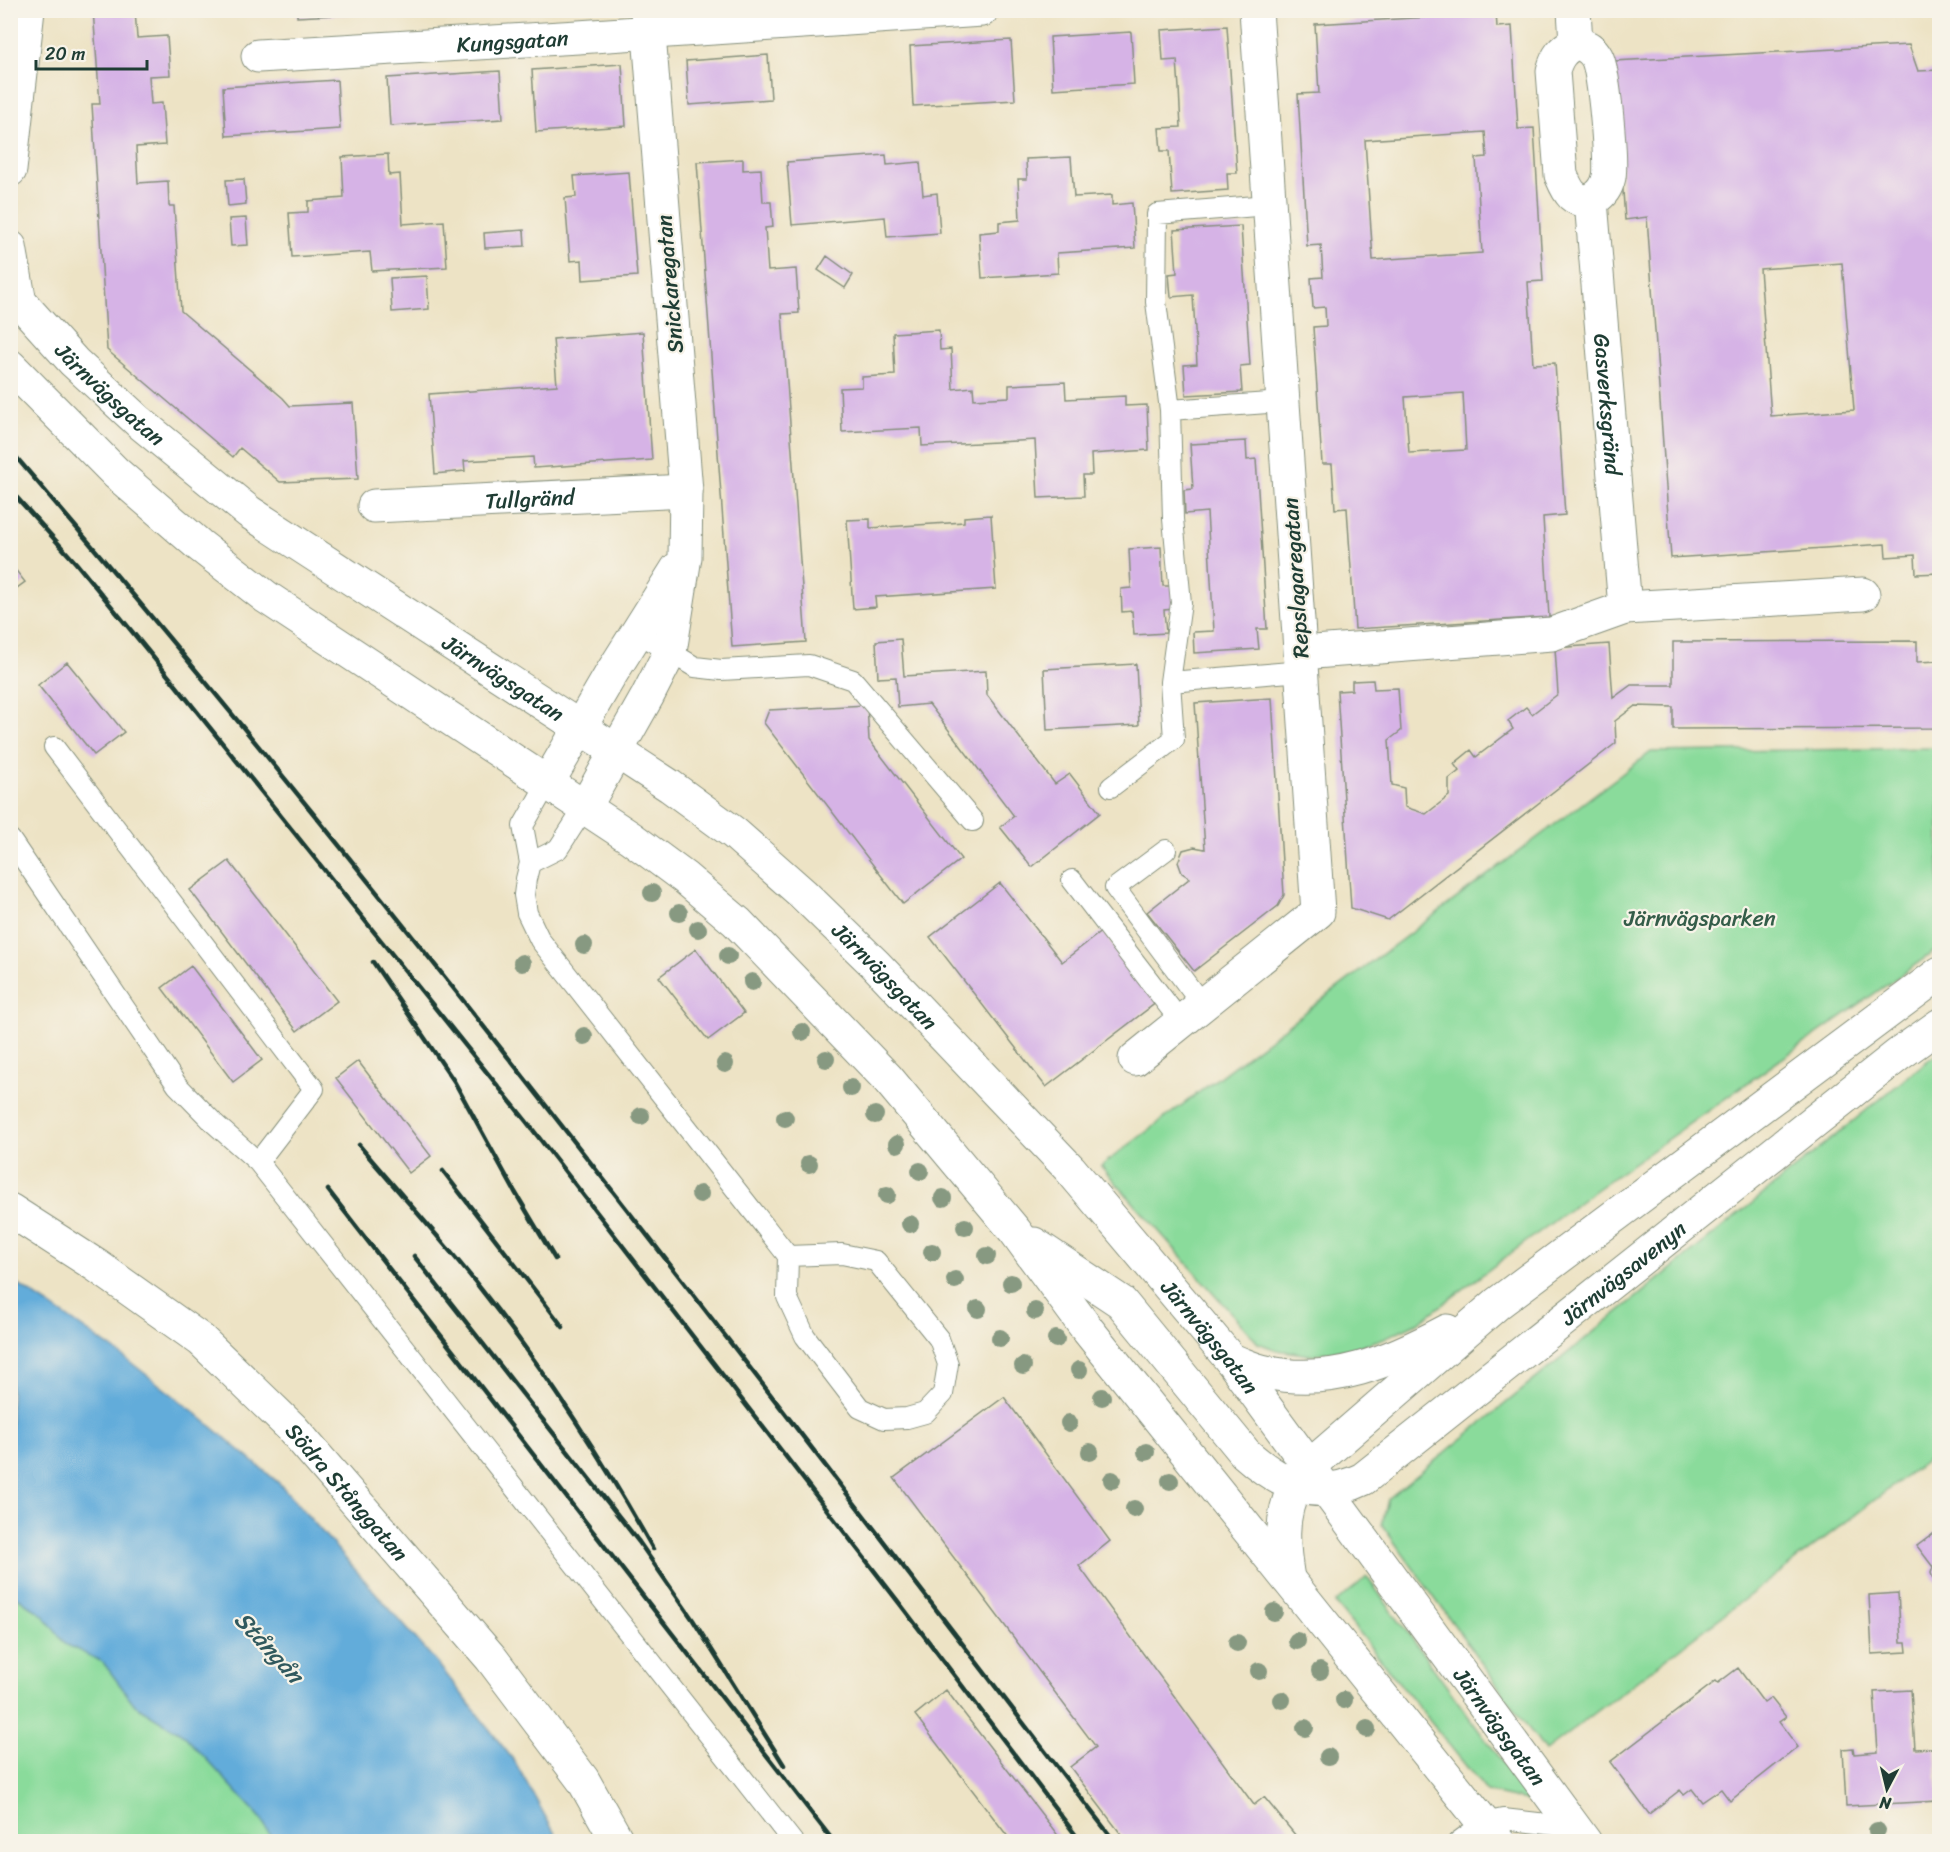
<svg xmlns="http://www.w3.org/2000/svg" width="1950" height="1852" viewBox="0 0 1950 1852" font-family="Sriracha,sans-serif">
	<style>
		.green { fill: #8adb9b; stroke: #548c68; stroke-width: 1.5 }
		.water { fill: #62acda; stroke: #407487; stroke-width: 1.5 }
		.building { fill: #d6b3e6; fill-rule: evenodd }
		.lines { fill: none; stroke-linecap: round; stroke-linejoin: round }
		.service-casing { stroke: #86907c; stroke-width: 22 }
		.minor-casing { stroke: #86907c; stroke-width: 35 }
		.tertiary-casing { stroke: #86907c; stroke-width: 35 }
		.secondary-casing { stroke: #86907c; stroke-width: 35 }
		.service { stroke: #fff; stroke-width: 20 }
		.minor { stroke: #fff; stroke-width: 33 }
		.tertiary { stroke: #fff; stroke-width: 33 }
		.secondary { stroke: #fff; stroke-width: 33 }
		.rail { stroke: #1f3d34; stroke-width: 4.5 }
		.tree { fill: #879981 }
		.labels { text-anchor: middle; stroke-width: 4.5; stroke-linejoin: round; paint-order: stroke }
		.street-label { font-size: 22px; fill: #1f3d34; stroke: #f7f3e8 }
		.park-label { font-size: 22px; fill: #345d49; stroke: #f7f3e8 }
		.water-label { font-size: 24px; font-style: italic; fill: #30595e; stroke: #f7f3e8 }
	</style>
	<rect width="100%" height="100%" fill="#f7f3e8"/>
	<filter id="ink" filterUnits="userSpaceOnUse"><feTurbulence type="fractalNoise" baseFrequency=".0167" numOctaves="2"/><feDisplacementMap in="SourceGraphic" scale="12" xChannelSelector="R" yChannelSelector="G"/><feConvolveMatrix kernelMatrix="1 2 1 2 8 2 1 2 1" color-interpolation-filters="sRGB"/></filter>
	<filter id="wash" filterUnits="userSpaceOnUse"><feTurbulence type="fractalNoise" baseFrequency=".008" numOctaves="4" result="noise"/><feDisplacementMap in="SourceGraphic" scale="24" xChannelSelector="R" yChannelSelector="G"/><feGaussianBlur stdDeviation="1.35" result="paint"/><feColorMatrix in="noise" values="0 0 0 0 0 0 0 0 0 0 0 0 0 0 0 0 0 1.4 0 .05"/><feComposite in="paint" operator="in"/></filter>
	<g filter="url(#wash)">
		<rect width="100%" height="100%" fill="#ede3c5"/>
		<path class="green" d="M1939,748V948L1594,1191L1419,1322L1382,1339L1350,1349L1310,1355L1277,1350L1258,1343L1101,1166L1651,752Z
			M1939,1053V1451L1545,1751L1382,1525L1388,1499L1927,1061Z
			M1367,1577L1528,1798L1527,1801L1487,1792L1335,1603Z
			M10,1592L44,1616L65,1644L103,1662L135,1705L184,1735L261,1818L273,1841H11Z"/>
		<path class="water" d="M11,1280L51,1306L120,1354L192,1410L280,1484L439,1665L515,1762L559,1841H273L261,1818L184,1735L135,1705L103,1662L65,1644L44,1616L11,1592Z"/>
		<g id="blocks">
			<path class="building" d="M93,10H135L137,38L167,36L170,75L149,76L151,104L162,103L165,145L136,147L138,183L168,181L169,206H174L181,311L283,398L290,406L353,403L358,479L280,482L240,448L233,457L107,350L92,104H100Z
				M297,10H390V12L297,17Z
				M1496,13L1497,27L1512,26L1518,129L1534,128L1543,281L1528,282L1533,364L1555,363L1565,515L1543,517L1549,617L1355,629L1347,508L1335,509L1332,464H1322L1313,327L1326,326L1325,307L1313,308L1311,278L1323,277L1321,245L1307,246L1298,94L1319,93L1315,24ZM1485,132L1487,157L1476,158L1482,253L1373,260L1365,140ZM1463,393L1466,450L1409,453L1405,397Z
				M1227,26L1237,173H1227L1228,190L1172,194L1169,151H1161L1159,128L1181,127L1179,88L1177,60L1163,61L1161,30Z
				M1131,32L1134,84L1053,89L1050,37Z
				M1011,40L1015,100L913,106L910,46Z
				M1909,45L1918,71L1940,70V573L1916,574L1915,555L1886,557L1885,544L1671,558L1647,217L1625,220L1614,61ZM1842,263L1854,410L1771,416L1760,269Z
				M768,55L771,99L689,105L686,61Z
				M622,64L626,126L536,132L532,70Z
				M500,71L503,119L390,126L387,78Z
				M337,80L340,129L226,136L223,87Z
				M388,154L389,175L400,174L403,224L444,221L447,267L372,271L370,252L292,257L289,213L308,212V201L344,198L342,157Z
				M886,155L887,165L920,162L923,195L937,193L940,233L887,237L885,217L792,225L787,162Z
				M1071,157L1074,197L1112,195V205L1132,203L1135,248L1057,253L1058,273L982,278L979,233L999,231V222L1020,220L1018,179H1027L1026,159Z
				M743,159V170L761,169L763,202H771L773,227L765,228L768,271L796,269L799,313L782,314L806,642L732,647L697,162Z
				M629,172L637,276L583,280L582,260L570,261L565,198L576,197L574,176Z
				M244,179L246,204L228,206L226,180Z
				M246,218L248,245L231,246L229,219Z
				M1241,226L1250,365L1240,366L1242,392L1186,395L1184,365L1197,364L1193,295L1171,297L1169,274L1177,273L1174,230Z
				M524,230L525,246L485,248L484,233Z
				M827,256L853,275L845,288L818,270Z
				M427,276L429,309L392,312L390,278Z
				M939,330L940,350L951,349L953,389L973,387L974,399L1009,397V385L1065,382L1066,399L1125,396V406L1147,405L1149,450L1091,454L1092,475H1083L1084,496L1038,498L1035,440L922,446L921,428L842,432L840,388L862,387V377L895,375L893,333Z
				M643,332L652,460L534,468L533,457L499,459L464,461L465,471L435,474L429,394L557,385L553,339Z
				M1246,441L1247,460L1256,459L1267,629H1257L1259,649L1194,653L1193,632L1214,631L1207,512L1185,514L1184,490L1193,489L1190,444Z
				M991,515L996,589L875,597L876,607L853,609L847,520L870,519V528L964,522V517Z
				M1161,547L1163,586H1173L1174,609L1164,610L1166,633L1134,635L1132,611L1122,612L1121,589L1131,588L1129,549Z
				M10,563L25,582L10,593Z
				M901,639L904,676L986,671L987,695L1055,784L1070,774L1100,813L1032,867L1000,827L1014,816L929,704L898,707L896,677L878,678L876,641Z
				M1917,641V662L1940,661V728L1673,729V707L1635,706L1615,721L1616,743L1388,920L1351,908L1337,691L1352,690V681L1373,680L1374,689L1398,688L1401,731L1389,740L1392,785L1404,788L1405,807L1426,814L1449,796V779L1459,771L1454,764L1471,750L1476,757L1513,729L1508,721L1526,707L1532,714L1558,694L1555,648L1609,644L1613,698L1631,685H1673V642Z
				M67,662L124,732L94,755L38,685Z
				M1136,664L1139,725L1047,730L1044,669Z
				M1272,698L1284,895L1278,906L1194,971L1147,912L1190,878L1182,873L1178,862L1183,850L1194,847L1205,849L1195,703Z
				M867,705L869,740L961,859L903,904L764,723L769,710Z
				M229,861L337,1001L297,1031L190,890Z
				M1000,883L1062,962L1102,931L1157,1002L1046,1087L930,937Z
				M696,949L744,1013L708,1040L659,977Z
				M191,966L262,1060L233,1082L162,988Z
				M358,1061L431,1156L409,1173L336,1078Z
				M1004,1397L1110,1541L1079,1566L1254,1805L1264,1797L1296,1836L1290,1842H1127L1070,1767L1096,1747L894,1478Z
				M1940,1522V1584L1933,1579L1931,1573L1933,1567L1917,1546L1937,1531L1936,1524Z
				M1898,1593L1901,1642H1906L1907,1652L1872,1654L1869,1595Z
				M1738,1668L1764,1703L1771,1698L1786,1717L1779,1722L1798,1747L1730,1801L1721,1789L1702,1802L1692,1789L1684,1795L1680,1790L1649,1814L1610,1762L1716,1681L1718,1683Z
				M946,1690L1063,1842H1012L915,1715Z
				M1911,1690L1915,1749L1935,1748L1938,1801L1846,1806L1843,1749L1853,1748L1854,1754L1878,1752L1874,1692Z"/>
		</g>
	</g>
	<g filter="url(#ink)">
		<use href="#blocks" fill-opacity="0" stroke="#86907c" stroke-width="1.5"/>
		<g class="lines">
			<g class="service-casing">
				<path id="service" d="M1269,205L1157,214L1156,302L1170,410L1283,402
					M637,632L695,667L721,670L809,665L853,680L973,821
					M1170,682L1302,671
					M54,747L314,1089L258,1162
					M548,782L523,826L530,863L526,879L524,895L527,913L540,940L788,1256L787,1297L805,1336L860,1408L884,1419L907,1418L925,1413L943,1394L948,1364L939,1339L876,1261L842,1254L788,1256
					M1111,787L1174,739L1170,682L1181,603L1173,519L1170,410
					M10,839L177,1085L215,1124L258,1162L793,1842
					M1166,850L1115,888L1203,1006
					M530,863L558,849L585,807
					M1072,880L1181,1022
					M1458,1842L1484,1823L1503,1819L1573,1827"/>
			</g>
			<g class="minor-casing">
				<g id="minor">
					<path d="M1574,10L1576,42"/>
					<path d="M1576,42C1585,46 1592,48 1597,58C1604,69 1612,163 1609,177C1605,195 1588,209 1572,195C1567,190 1564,182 1561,175L1553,71C1557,56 1562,50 1576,42Z"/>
					<path id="s1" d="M258,56L578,37L982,10"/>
					<path id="s2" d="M1591,201L1625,608"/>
					<path id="s3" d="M374,506L686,491"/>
					<path d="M1301,653L1552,634L1625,608L1863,594"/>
					<path d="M548,782L611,674L677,569"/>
					<path d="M585,807L647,697L670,652L685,557L686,491L647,10"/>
					<path d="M1135,1059L1318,912L1256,10"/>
				</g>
			</g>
			<g class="tertiary-casing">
				<g id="tertiary">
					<path id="s4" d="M10,1210L97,1266L201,1340L292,1428L491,1658L583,1780L618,1842"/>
				</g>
			</g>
			<g class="secondary-casing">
				<g id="secondary">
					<path d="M10,170L28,10"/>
					<path d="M10,247L20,303"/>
					<path id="s5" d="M10,291L74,362L139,422L249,512L670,786L734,833L803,894L876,965L1070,1169L1231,1360L1585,1842"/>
					<path d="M10,366L116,473L199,545L266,597L631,838L685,878L737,922L888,1079L1015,1231L1087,1329L1499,1842"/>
					<path id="s6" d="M1034,1244L1121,1302L1245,1453C1281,1485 1316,1502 1363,1479L1898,1055L1940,1025"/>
					<path d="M1231,1360C1243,1364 1254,1370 1266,1372C1332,1387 1390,1361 1447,1331"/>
					<path d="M1288,1579C1283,1548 1279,1515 1296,1485C1299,1478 1306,1472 1310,1466L1498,1303L1940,973"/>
				</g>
			</g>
			<use href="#service" class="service"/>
			<use href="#minor" class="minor"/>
			<use href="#tertiary" class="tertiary"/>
			<use href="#secondary" class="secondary"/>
			<path class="rail" d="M10,450C397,899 753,1373 1115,1842
				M10,490L76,563L170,678L526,1121L900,1604L1081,1842
				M373,962L454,1081L515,1192L555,1259
				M359,1145C399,1193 442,1239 480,1288C545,1370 602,1458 653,1549
				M443,1171L563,1327
				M328,1190L834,1842
				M414,1256L639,1542L693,1620L784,1765"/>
		</g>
		<g class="tree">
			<circle cx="652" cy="893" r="9"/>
			<circle cx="679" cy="913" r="9"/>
			<circle cx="698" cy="929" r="9"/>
			<circle cx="584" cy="945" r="9"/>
			<circle cx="728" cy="956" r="9"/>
			<circle cx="522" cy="963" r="9"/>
			<circle cx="752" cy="982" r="9"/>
			<circle cx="802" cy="1032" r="9"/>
			<circle cx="584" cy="1036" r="9"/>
			<circle cx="826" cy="1059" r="9"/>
			<circle cx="725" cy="1064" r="9"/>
			<circle cx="851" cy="1088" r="9"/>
			<circle cx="875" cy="1115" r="9"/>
			<circle cx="641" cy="1116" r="9"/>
			<circle cx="785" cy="1118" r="9"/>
			<circle cx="897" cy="1144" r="9"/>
			<circle cx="809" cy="1164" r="9"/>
			<circle cx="920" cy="1171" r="9"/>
			<circle cx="700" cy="1194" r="9"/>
			<circle cx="887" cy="1195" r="9"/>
			<circle cx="943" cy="1198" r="9"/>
			<circle cx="910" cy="1224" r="9"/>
			<circle cx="965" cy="1227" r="9"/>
			<circle cx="932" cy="1252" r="9"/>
			<circle cx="987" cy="1256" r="9"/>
			<circle cx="955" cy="1280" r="9"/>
			<circle cx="1011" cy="1283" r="9"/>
			<circle cx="978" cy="1309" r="9"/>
			<circle cx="1035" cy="1311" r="9"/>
			<circle cx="1000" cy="1338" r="9"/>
			<circle cx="1056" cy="1339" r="9"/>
			<circle cx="1023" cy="1366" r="9"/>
			<circle cx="1079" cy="1370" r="9"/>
			<circle cx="1102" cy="1397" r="9"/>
			<circle cx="1069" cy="1423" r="9"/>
			<circle cx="1090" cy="1452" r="9"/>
			<circle cx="1146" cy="1452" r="9"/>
			<circle cx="1112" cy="1480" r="9"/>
			<circle cx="1170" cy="1481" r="9"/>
			<circle cx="1134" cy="1509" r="9"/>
			<circle cx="1274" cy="1612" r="9"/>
			<circle cx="1297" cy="1641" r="9"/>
			<circle cx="1237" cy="1643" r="9"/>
			<circle cx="1259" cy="1671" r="9"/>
			<circle cx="1320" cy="1671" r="9"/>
			<circle cx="1282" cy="1700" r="9"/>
			<circle cx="1344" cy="1700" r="9"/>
			<circle cx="1305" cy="1728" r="9"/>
			<circle cx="1367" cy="1729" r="9"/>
			<circle cx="1328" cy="1757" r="9"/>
			<circle cx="1877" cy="1831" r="9"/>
		</g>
	</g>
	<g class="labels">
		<g class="street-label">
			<text dy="8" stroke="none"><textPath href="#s1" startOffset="255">Kungsgatan</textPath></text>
			<text transform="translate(669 284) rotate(-95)" y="8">Snickaregatan</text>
			<text dy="8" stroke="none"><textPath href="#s5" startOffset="144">Järnvägsgatan</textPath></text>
			<text dy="8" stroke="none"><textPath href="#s2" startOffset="204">Gasverksgränd</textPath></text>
			<text dy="8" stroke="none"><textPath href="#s3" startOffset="156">Tullgränd</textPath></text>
			<text transform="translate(1295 578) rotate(-94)" y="8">Repslagaregatan</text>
			<text dy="8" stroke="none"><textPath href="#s5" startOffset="630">Järnvägsgatan</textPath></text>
			<text dy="8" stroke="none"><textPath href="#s5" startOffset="1116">Järnvägsgatan</textPath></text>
			<text dy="8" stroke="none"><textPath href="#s6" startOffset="762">Järnvägsavenyn</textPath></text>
			<text dy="8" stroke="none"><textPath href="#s5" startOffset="1602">Järnvägsgatan</textPath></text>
			<text dy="8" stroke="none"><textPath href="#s4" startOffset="442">Södra Stånggatan</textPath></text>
			<text dy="8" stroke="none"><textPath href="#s5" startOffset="2088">Järnvägsgatan</textPath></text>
		</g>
		<g class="park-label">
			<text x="1700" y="926">Järnvägsparken</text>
		</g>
		<g class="water-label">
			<text transform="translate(269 1647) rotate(47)" y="8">Stångån</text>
		</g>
	</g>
	<rect width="1950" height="1852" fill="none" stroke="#f7f3e8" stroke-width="36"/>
	<g transform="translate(1887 1789) rotate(187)" stroke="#f7f3e8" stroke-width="4.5" paint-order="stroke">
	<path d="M0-4.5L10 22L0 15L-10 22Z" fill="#1f3d34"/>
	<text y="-9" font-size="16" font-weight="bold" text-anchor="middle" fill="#1f3d34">N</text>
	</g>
	<path d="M36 60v9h111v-9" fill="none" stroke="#1f3d34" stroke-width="3"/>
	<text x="45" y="60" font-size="18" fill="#1f3d34" stroke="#f7f3e8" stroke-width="4.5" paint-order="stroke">20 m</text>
</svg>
